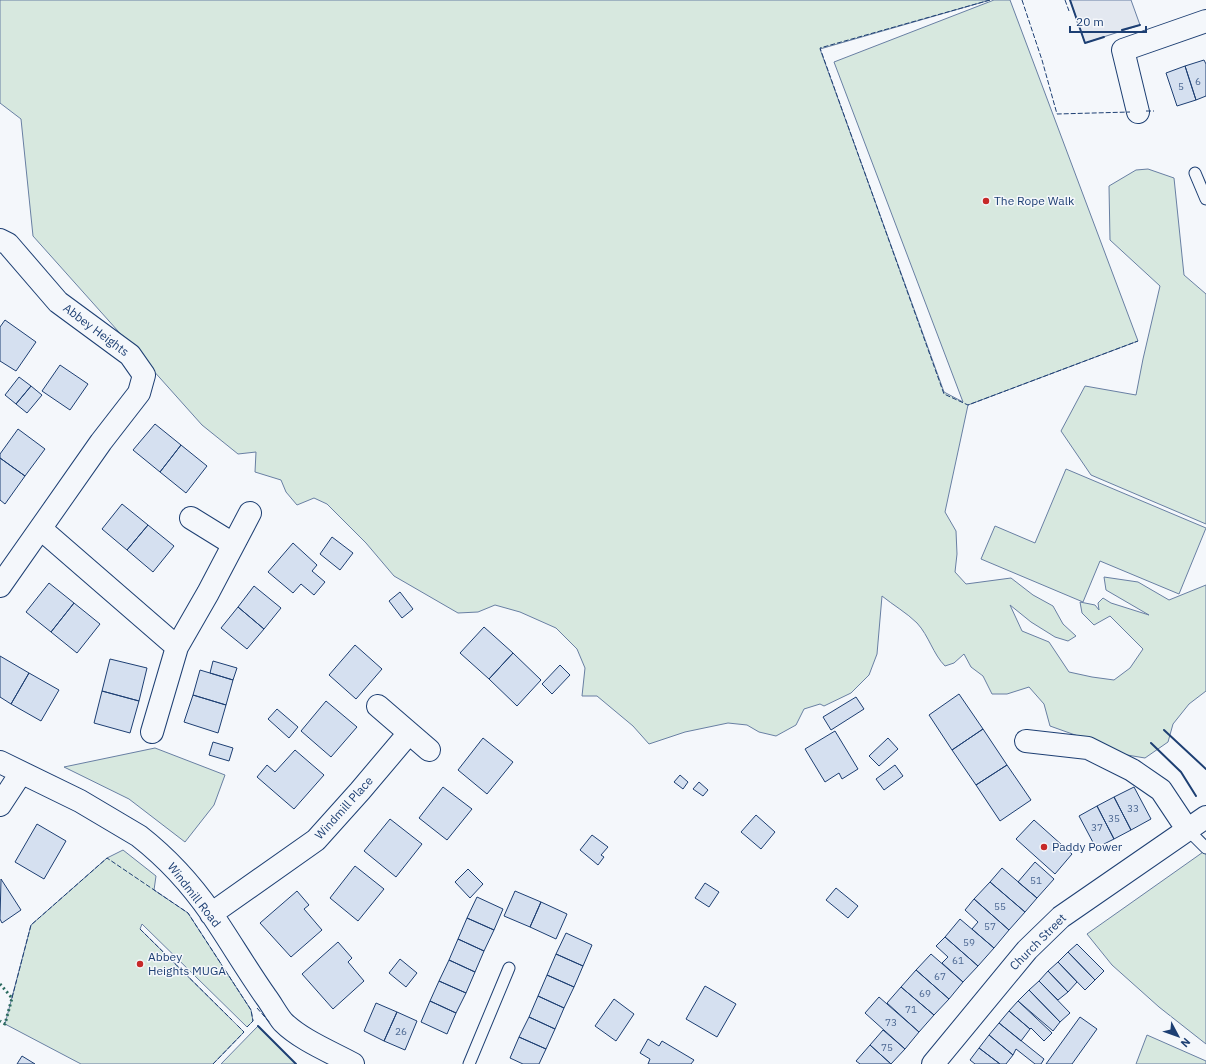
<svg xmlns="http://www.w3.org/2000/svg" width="1206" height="1064" viewBox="0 0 1206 1064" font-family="'IBM Plex Sans',sans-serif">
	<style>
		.green { fill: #d7e8df; stroke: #687fa3 }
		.parking { fill: #e3e8f0; stroke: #687fa3 }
		.building { fill: #d5e0f0; stroke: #1d3f73 }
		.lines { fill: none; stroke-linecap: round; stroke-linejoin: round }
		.lane-casing { stroke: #1d3f73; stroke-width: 13 }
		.street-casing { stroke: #1d3f73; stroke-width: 24 }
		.lane { stroke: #f4f7fb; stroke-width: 11 }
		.street { stroke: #f4f7fb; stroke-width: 22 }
		.hedge { stroke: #2c6c60; stroke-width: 3; stroke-dasharray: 2 3; stroke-linecap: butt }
		.fence { stroke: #1d3f73; stroke-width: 1; stroke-dasharray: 5 2; stroke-linecap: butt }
		.wall { stroke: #1d3f73; stroke-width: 2 }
		.poi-dot { fill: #c62828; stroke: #f4f7fb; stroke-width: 1.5 }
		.labels { text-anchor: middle; stroke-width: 3; stroke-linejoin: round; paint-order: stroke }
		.number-label { font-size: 10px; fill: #4b6792 }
		.poi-label { font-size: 12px; fill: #1d3f73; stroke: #f4f7fb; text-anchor: start }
		.street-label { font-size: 12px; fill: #1d3f73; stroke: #f4f7fb }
	</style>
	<rect width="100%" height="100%" fill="#f4f7fb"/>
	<path class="green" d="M0,0H990L820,49L944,392L963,402L834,62L994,0H1010L1138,341L968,405L945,512L956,531L957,554L955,572L966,584L1011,578L1033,595L1053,606L1063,624L1076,636L1068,641L1055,637L1031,622L1010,605L1022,631L1049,642L1069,672L1092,677L1114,680L1130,668L1143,649L1110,616L1094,625L1082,613L1080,602L1095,605L1099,610L1098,603L1103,598L1111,603L1149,615L1106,590L1104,577L1138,582L1169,600L1206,585V691L1189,704L1173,724L1168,742L1145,758L1121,754L1078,736L1050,726L1044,704L1029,687L1007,694H992L983,676L971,667L964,654L954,663L945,666C933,654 929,636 917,623C907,613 893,605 882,596L877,654L869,675L851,693L824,706L820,704L804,709L796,725L776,736L759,732L747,725L728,723L685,732L649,744L633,726L597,696H582L585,668L577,649L556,628L520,612L495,605L478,612L458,613L394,576L366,543L327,504L314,498L297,505L286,492L281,480L255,472L256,452L238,454L202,425L33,236L21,119L0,103Z
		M1148,169L1174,178L1184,275L1206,294V524L1091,475L1061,431L1085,386L1136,395L1143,359L1160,286L1110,240L1109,186L1136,170Z
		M1066,469L1206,528L1179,594L1100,561L1083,602L981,559L995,526L1035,543Z
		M155,748L225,775L214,805L185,842L129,799L64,767Z
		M123,850L156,876L154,890L188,913L251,1010L253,1021L247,1027L142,924L140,929L244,1032L213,1064H81L5,1024L31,925L107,858Z
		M1206,850V1044L1159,1007L1112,965L1087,934Z
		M258,1026L296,1064H221Z
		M1147,1035L1206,1061V1064H1136Z"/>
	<path class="parking" d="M1070,0H1131L1140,25L1085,43Z"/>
	<path class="building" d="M1204,60L1206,64V96L1196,100L1185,66Z
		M1185,66L1196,100L1177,106L1166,73Z
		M5,320L36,342L16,371L0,361V327Z
		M60,365L88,384L70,410L42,391Z
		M19,377L31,386L16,404L5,395Z
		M31,386L42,395L27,413L16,404Z
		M155,424L181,445L160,472L133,450Z
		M18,429L45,449L25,476L0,458V454Z
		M181,445L207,466L186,493L160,472Z
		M0,458L25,476L5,504L0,500Z
		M122,504L148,525L127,550L102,529Z
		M148,525L174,546L153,572L127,550Z
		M332,537L353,553L340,570L320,554Z
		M293,543L317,565L312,571L325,582L314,595L301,584L293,593L268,572Z
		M49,583L74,603L51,632L26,612Z
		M254,586L281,608L264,629L238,607Z
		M400,592L413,609L402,618L389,601Z
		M74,603L100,624L77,653L51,632Z
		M238,607L264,629L247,649L221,628Z
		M484,627L513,653L489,679L460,653Z
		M355,645L382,669L356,699L329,675Z
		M513,653L541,680L517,706L489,679Z
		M0,656L29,673L11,704L0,697Z
		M110,659L147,668L139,701L102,691Z
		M213,661L237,668L233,680L210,673Z
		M560,665L570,675L552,694L542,684Z
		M200,670L233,680L226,705L193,695Z
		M29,673L59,690L41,721L11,704Z
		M102,691L139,701L130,733L94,723Z
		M959,694L983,729L952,750L929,715Z
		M193,695L226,705L218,733L184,722Z
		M856,697L864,709L831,730L823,717Z
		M326,701L357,727L331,757L301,731Z
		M277,709L298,727L289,738L268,719Z
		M983,729L1007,765L976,785L952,750Z
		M835,731L858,769L842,779L839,773L825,782L805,749Z
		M483,738L513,762L487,794L458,770Z
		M888,738L898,749L879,766L869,756Z
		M213,742L233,748L229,761L209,755Z
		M295,750L324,775L294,809L257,777L267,765L275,772Z
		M895,765L903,776L884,790L876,779Z
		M1007,765L1031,800L1000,821L976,785Z
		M680,775L688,782L683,789L674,782Z
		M699,782L708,790L703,796L693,789Z
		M443,787L472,809L447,840L419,818Z
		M1134,787L1151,819L1131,830L1114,797Z
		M1114,797L1131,830L1114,839L1097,806Z
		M1097,806L1114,839L1096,848L1079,816Z
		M756,815L775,832L761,849L741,832Z
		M390,819L422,844L396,877L364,851Z
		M1034,820L1072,854L1055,874L1016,839Z
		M37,824L66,841L44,879L15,862Z
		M592,835L608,847L601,855L604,857L598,865L580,850Z
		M1035,862L1054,879L1037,898L1018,882Z
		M355,866L384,889L358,921L330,898Z
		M1002,868L1037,898L1025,912L990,882Z
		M468,869L483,884L470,898L455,882Z
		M1,879L21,910L2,923L0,919Z
		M990,882L1025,912L1009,930L974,899Z
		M705,883L719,892L709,907L695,898Z
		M836,888L858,906L848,918L826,900Z
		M297,891L309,905L304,909L322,930L291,957L260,923Z
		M515,891L541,902L530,927L504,916Z
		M477,897L503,909L494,930L467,918Z
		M974,899L1009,930L994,948L972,929L978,922L965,910Z
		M541,902L567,914L556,939L530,927Z
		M467,918L494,930L484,951L458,939Z
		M960,919L994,948L978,966L945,937Z
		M566,933L592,945L583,966L556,954Z
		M945,937L978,966L963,982L942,963L948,957L936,946Z
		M458,939L484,951L475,972L449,960Z
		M338,942L352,958L348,962L364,981L333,1009L302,974Z
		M1077,944L1104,971L1095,980L1068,952Z
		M1068,952L1095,980L1085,990L1058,962Z
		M556,954L583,966L574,987L547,975Z
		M931,954L963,982L949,999L916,970Z
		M400,959L417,973L406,987L389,973Z
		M449,960L475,972L466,993L439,981Z
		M1058,962L1077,982L1068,992L1048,971Z
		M916,970L949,999L934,1015L901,987Z
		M1048,971L1068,992L1058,1000L1039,981Z
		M547,975L574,987L564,1008L538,996Z
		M439,981L466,993L456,1013L430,1001Z
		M1039,981L1070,1013L1060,1022L1029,990Z
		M705,986L736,1004L717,1037L686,1019Z
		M901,987L934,1015L919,1032L887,1003Z
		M1029,990L1060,1022L1053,1031L1018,1001Z
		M538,996L564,1008L555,1029L529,1017Z
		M879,997L919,1032L905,1049L865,1013Z
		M614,999L634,1014L616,1041L595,1026Z
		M430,1001L456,1013L447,1034L421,1022Z
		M1018,1001L1052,1033L1044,1041L1031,1028L1030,1029L1009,1011Z
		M376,1003L397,1012L384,1041L364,1031Z
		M1009,1011L1030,1029L1021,1041L999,1023Z
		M397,1012L417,1021L405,1050L384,1041Z
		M529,1017L555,1029L546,1049L519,1037Z
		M1080,1017L1097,1029L1072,1064H1046Z
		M999,1023L1044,1059L1041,1064H1035L1016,1049L1013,1055L989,1035Z
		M883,1030L905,1049L891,1064L870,1045Z
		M989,1035L1013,1055L1006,1064H1000L979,1048Z
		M519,1037L546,1049L539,1064H523L510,1058Z
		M648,1039L659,1046L662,1041L694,1060L691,1064H648L650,1059L640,1053Z
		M870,1045L891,1064H860L856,1061Z
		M979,1048L1000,1064H975L970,1060Z
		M22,1056L35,1064H17Z"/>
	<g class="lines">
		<g class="lane-casing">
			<path id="lane" d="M1195,173L1206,199
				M1187,829L1206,848
				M469,1064L509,968"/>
		</g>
		<g class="street-casing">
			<path id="street" d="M1138,112L1123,50L1206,21
				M0,240L8,244L58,302L130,355L144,375L139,393L101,442L0,586
				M191,518L233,544
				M41,529L177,647
				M378,706L429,750
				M152,732L177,647L208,593L250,513
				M1026,741L1088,748L1132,770L1161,790L1187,829
				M0,762L80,801L139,836C167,858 191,884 211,913C230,941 247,970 266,997C272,1005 277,1015 283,1022C301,1040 331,1052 353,1064
				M0,805L21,773
				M211,914L316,840L360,791L409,733
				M933,1064L1027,950L1061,917L1206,817"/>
		</g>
		<use href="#lane" class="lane"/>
		<use href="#street" class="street"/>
		<path class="hedge" d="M0,984L12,998L5,1024L0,1021"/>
		<path class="fence" d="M990,0L820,48L944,394L968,405L1138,341
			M1022,0L1042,60L1057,114L1130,112
			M1065,0L1069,11
			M1146,111H1154
			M140,929L232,1020
			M12,998L31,925L107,858L188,913L251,1010L253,1021L247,1027
			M257,1008L271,1024
			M213,1064L244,1032L236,1024"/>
		<path class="wall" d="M1070,0L1085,43L1104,37
			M1122,30L1140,25
			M1164,730L1206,769
			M1151,743L1181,772L1196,796
			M258,1026L296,1064"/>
	</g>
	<g class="poi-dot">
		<circle cx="986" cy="201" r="4"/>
		<circle cx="1044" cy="847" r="4"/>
		<circle cx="140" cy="964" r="4"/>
	</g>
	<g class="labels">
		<g class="number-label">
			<text x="1198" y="85">6</text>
			<text x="1181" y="90">5</text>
			<text x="1133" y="812">33</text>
			<text x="1114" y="822">35</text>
			<text x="1097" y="831">37</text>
			<text x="1036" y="884">51</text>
			<text x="1000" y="910">55</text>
			<text x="990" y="930">57</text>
			<text x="969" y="946">59</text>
			<text x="958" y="964">61</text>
			<text x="940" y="980">67</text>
			<text x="925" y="997">69</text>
			<text x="911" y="1013">71</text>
			<text x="891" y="1026">73</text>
			<text x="401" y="1035">26</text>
			<text x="887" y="1051">75</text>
		</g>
		<g class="poi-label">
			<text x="994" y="205">The Rope Walk</text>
			<text x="1052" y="851">Paddy Power</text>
			<text x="148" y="961">Abbey<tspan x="148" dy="14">Heights MUGA</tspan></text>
		</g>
		<g class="street-label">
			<text transform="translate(96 330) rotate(37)" y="4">Abbey Heights</text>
			<text transform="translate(344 808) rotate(-48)" y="4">Windmill Place</text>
			<text transform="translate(194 895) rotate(52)" y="4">Windmill Road</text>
			<text transform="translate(1038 942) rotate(-45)" y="4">Church Street</text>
		</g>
	</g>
	<g transform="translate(1178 1036) rotate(131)" stroke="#f4f7fb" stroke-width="3" paint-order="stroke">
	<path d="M0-3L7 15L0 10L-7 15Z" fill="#1d3f73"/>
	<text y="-6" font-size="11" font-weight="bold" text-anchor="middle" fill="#1d3f73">N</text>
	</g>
	<path d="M1070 26v6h76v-6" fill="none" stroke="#1d3f73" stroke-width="2"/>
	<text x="1076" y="26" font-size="12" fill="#1d3f73" stroke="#f4f7fb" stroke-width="3" paint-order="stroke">20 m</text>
</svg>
